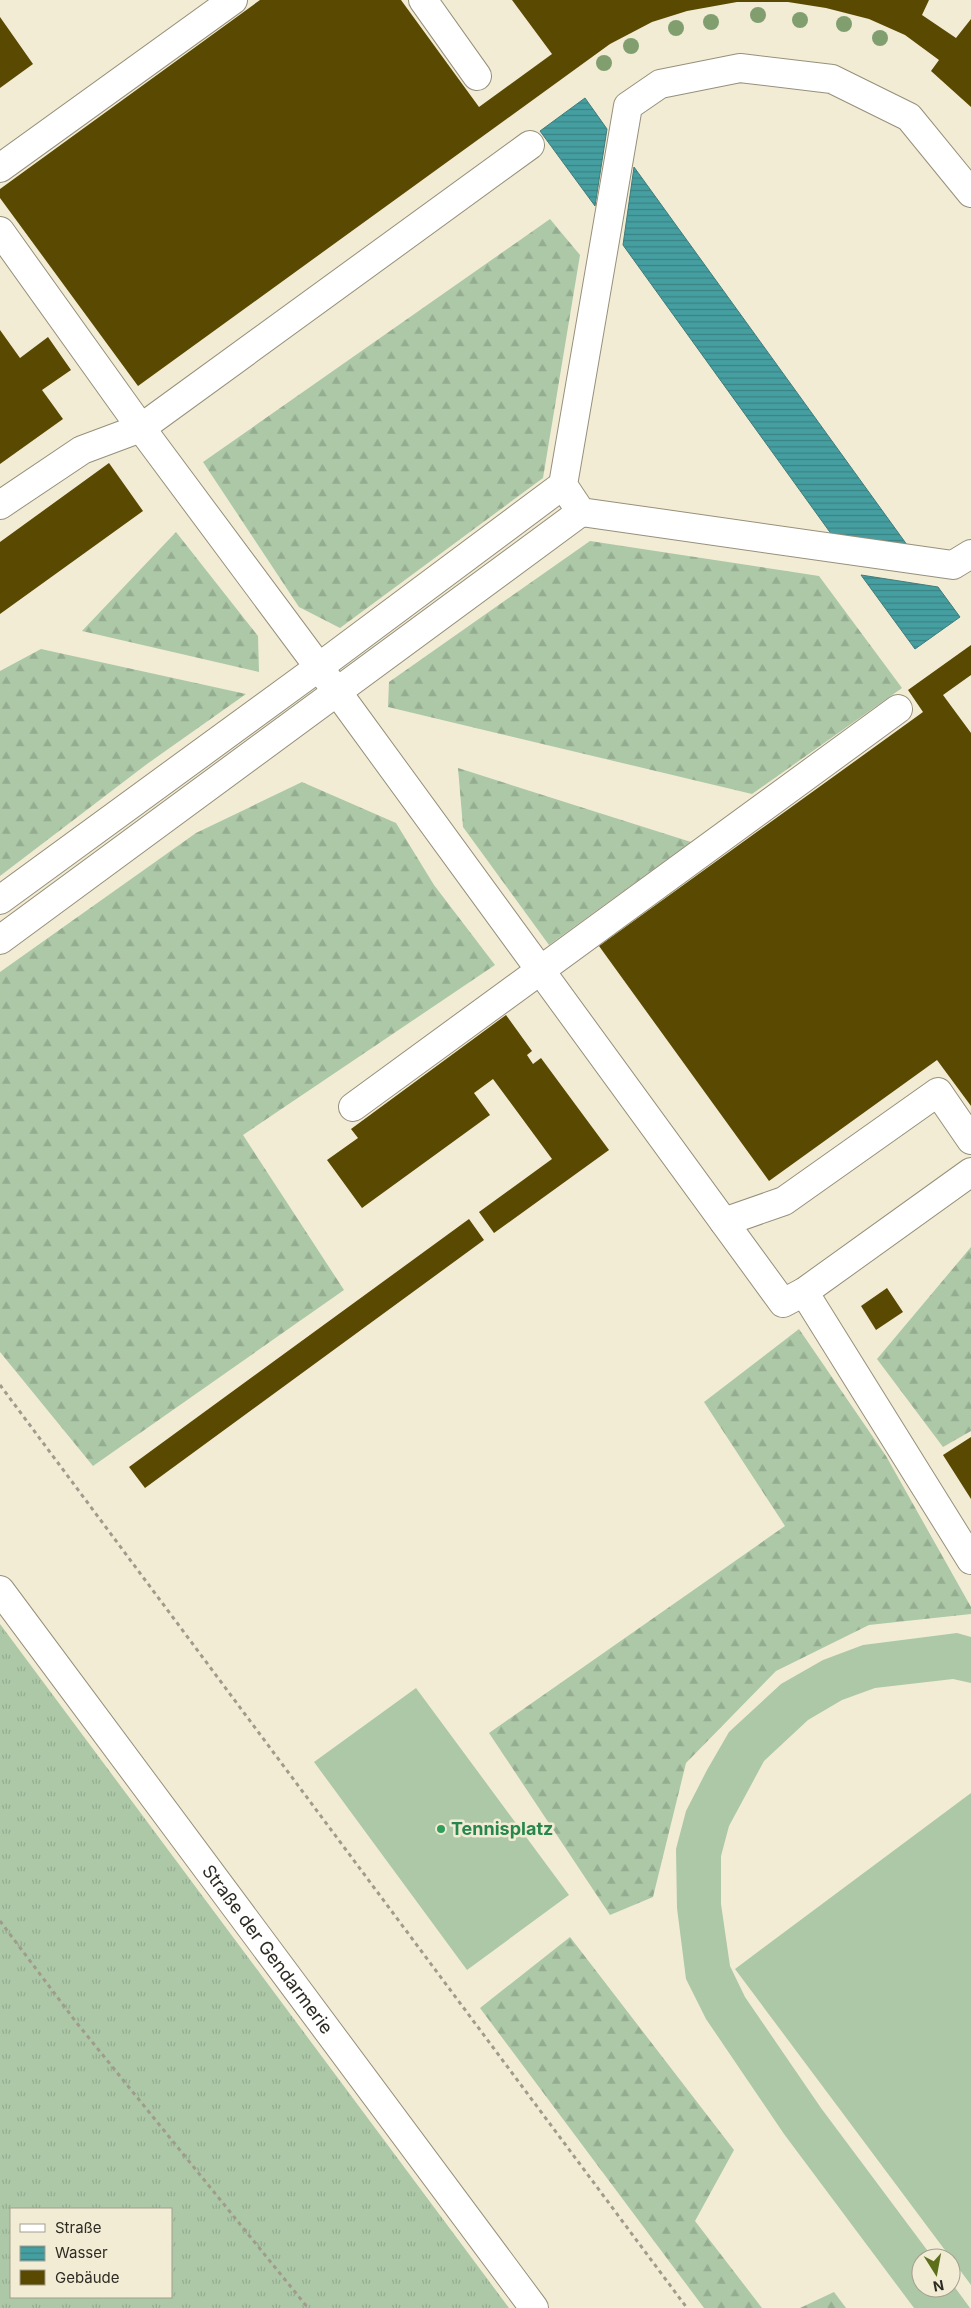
<svg xmlns="http://www.w3.org/2000/svg" width="971" height="2308" viewBox="0 0 971 2308" font-family="Inter,sans-serif">
	<style>
		.grass { fill: url(#grass-tufts); fill-rule: evenodd }
		.forest { fill: url(#forest-firs) }
		.pitch { fill: #acc8a7 }
		.water { fill: url(#water-rules); stroke: #3e7c7b }
		.building { fill: #5a4900 }
		.lines { fill: none; stroke-linecap: round; stroke-linejoin: round }
		.minor-casing { stroke: #96907b; stroke-width: 30 }
		.path { stroke: #a09c8b; stroke-width: 3; stroke-dasharray: 4 4; stroke-linecap: butt }
		.minor { stroke: #fff; stroke-width: 28 }
		.tree { fill: #819e6f }
		.leisure-dot { fill: #2e9e5b; stroke: #f2ecd5; stroke-width: 2 }
		.labels { text-anchor: middle; stroke-width: 5; stroke-linejoin: round; paint-order: stroke }
		.leisure-label { font-size: 18px; font-weight: bold; fill: #27864d; stroke: #f2ecd5; text-anchor: start }
		.street-label { font-size: 18px; fill: #2d2b23; stroke: #f2ecd5 }
	</style>
	<defs>
		<pattern id="grass-tufts" width="24" height="20" patternUnits="userSpaceOnUse" patternTransform="scale(1.25)"><rect width="24" height="20" fill="#acc8a7"/><path d="M3 7l-1-3M5 7V3M7 7l1-3M15 17l-1-3M17 17v-4M19 17l1-3" fill="none" stroke="#94ac8f"/></pattern>
		<pattern id="forest-firs" width="22" height="20" patternUnits="userSpaceOnUse" patternTransform="scale(1.25)"><rect width="22" height="20" fill="#acc8a7"/><path d="M5 1l3.5 6h-7zM16 11l3.5 6h-7z" fill="#94ac8f"/></pattern>
		<pattern id="water-rules" width="6" height="5" patternUnits="userSpaceOnUse" patternTransform="scale(1.25)"><rect width="6" height="5" fill="#459fa1"/><path d="M0 2.5h6" fill="none" stroke="#3a8283"/></pattern>
	</defs>
	<rect width="100%" height="100%" fill="#f2ecd5"/>
	<path class="grass" d="M0,1624L509,2308H0ZM11,2209H171V2297H11Z"/>
	<path class="forest" d="M550,219L580,255L543,478L340,628L299,607L203,462Z
		M176,532L258,636L259,672L82,631Z
		M590,541L819,576L902,688L752,794L388,707L389,682Z
		M41,649L246,694L147,764L0,876V671Z
		M458,768L691,842L549,945L463,827Z
		M302,782L396,823L434,885L495,965L243,1135L344,1290L93,1466L0,1352V972L196,833Z
		M971,1247V1431L943,1447L877,1359Z
		M799,1329L886,1456L971,1607V1614L869,1625L776,1671L686,1763L653,1897L610,1915L489,1733L785,1526L704,1402Z
		M570,1937L734,2150L695,2221L762,2308H704L480,2008Z
		M834,2292L846,2308H800Z"/>
	<path class="pitch" d="M957,1633L971,1637V1683L953,1679L875,1688L842,1700L808,1720L764,1761L729,1826L721,1856V1904L730,1966L745,1997L821,2108L933,2258H921V2288H951V2282L970,2308H914L784,2134L706,2019L686,1979L677,1908L676,1849L686,1811L707,1770L729,1732L781,1684L823,1660L863,1645Z
		M416,1688L569,1895L467,1970L314,1762Z
		M971,1793V2285L735,1969Z"/>
	<path class="water" d="M585,98L607,129L595,206L540,131Z
		M634,167L910,549L832,535L623,245Z
		M861,575L938,587L960,617L915,649Z"/>
	<path class="building" d="M260,0H401L479,107L552,54L512,0H929L922,15L956,38L971,19V107L931,71L939,60L905,35L869,19L826,8L788,2H737L687,11L652,22L610,44L138,386L0,198V189Z
		M0,17L33,64L0,88Z
		M0,330L20,358L48,337L71,370L42,390L63,419L0,464Z
		M109,463L143,511L0,614V542Z
		M971,645V675L943,695L971,733V1106L937,1060L769,1181L599,946L923,712L908,690Z
		M506,1015L532,1051L527,1055L533,1064L541,1058L609,1150L494,1233L479,1212L552,1159L493,1079L474,1093L490,1115L362,1208L327,1160L358,1138L351,1129Z
		M469,1219L484,1240L145,1488L129,1467Z
		M887,1288L903,1312L876,1330L861,1306Z
		M971,1437V1499L943,1455Z"/>
	<g class="lines">
		<g class="minor-casing">
			<g id="minor">
				<path d="M423,0L477,76"/>
				<path d="M0,168L233,0"/>
				<path d="M971,193L909,117L832,79L740,68L660,84L628,106L563,485L581,512L953,565L971,554"/>
				<path d="M0,231L141,428L338,693L783,1303L804,1292L971,1172"/>
				<path d="M0,505L82,450L141,428L530,145"/>
				<path d="M0,900L319,667L563,485"/>
				<path d="M0,940L581,512"/>
				<path d="M353,1107L898,709"/>
				<path d="M724,1222L784,1201L938,1092L971,1140"/>
				<path d="M804,1292L971,1560"/>
				<path id="s1" d="M0,1590L534,2308"/>
			</g>
		</g>
		<path class="path" d="M0,1385L687,2308
			M0,1921L76,2022L308,2308"/>
		<use href="#minor" class="minor"/>
	</g>
	<g class="tree">
		<circle cx="758" cy="15" r="8"/>
		<circle cx="800" cy="20" r="8"/>
		<circle cx="711" cy="22" r="8"/>
		<circle cx="844" cy="24" r="8"/>
		<circle cx="676" cy="28" r="8"/>
		<circle cx="880" cy="38" r="8"/>
		<circle cx="631" cy="46" r="8"/>
		<circle cx="604" cy="63" r="8"/>
	</g>
	<circle class="leisure-dot" cx="441" cy="1829" r="5"/>
	<g class="labels">
		<g class="leisure-label">
			<text x="451" y="1835">Tennisplatz</text>
		</g>
		<g class="street-label">
			<text dy="6" stroke="none"><textPath href="#s1" startOffset="448">Straße der Gendarmerie</textPath></text>
		</g>
	</g>
	<rect x="10" y="2208" width="162" height="90" fill="#f2ecd5" stroke="#a39f8e"/>
	<rect x="20" y="2224" width="25" height="8" fill="#ffffff" stroke="#a39f8e"/>
	<text x="55" y="2233" font-size="15" fill="#2d2b23">Straße</text>
	<rect x="20" y="2246" width="25" height="15" fill="url(#water-rules)" stroke="#a39f8e"/>
	<text x="55" y="2258" font-size="15" fill="#2d2b23">Wasser</text>
	<rect x="20" y="2270" width="25" height="15" fill="#5a4900" stroke="#a39f8e"/>
	<text x="55" y="2283" font-size="15" fill="#2d2b23">Gebäude</text>
	<g transform="translate(936 2273) rotate(169)"><circle r="24" fill="#f2ecd5" stroke="#a39f8e"/>
	<path d="M0-4L9 19L0 12L-9 19Z" fill="#5e6f1c"/>
	<text y="-8" font-size="14" font-weight="bold" text-anchor="middle" fill="#2d2b23">N</text>
	</g>
</svg>
